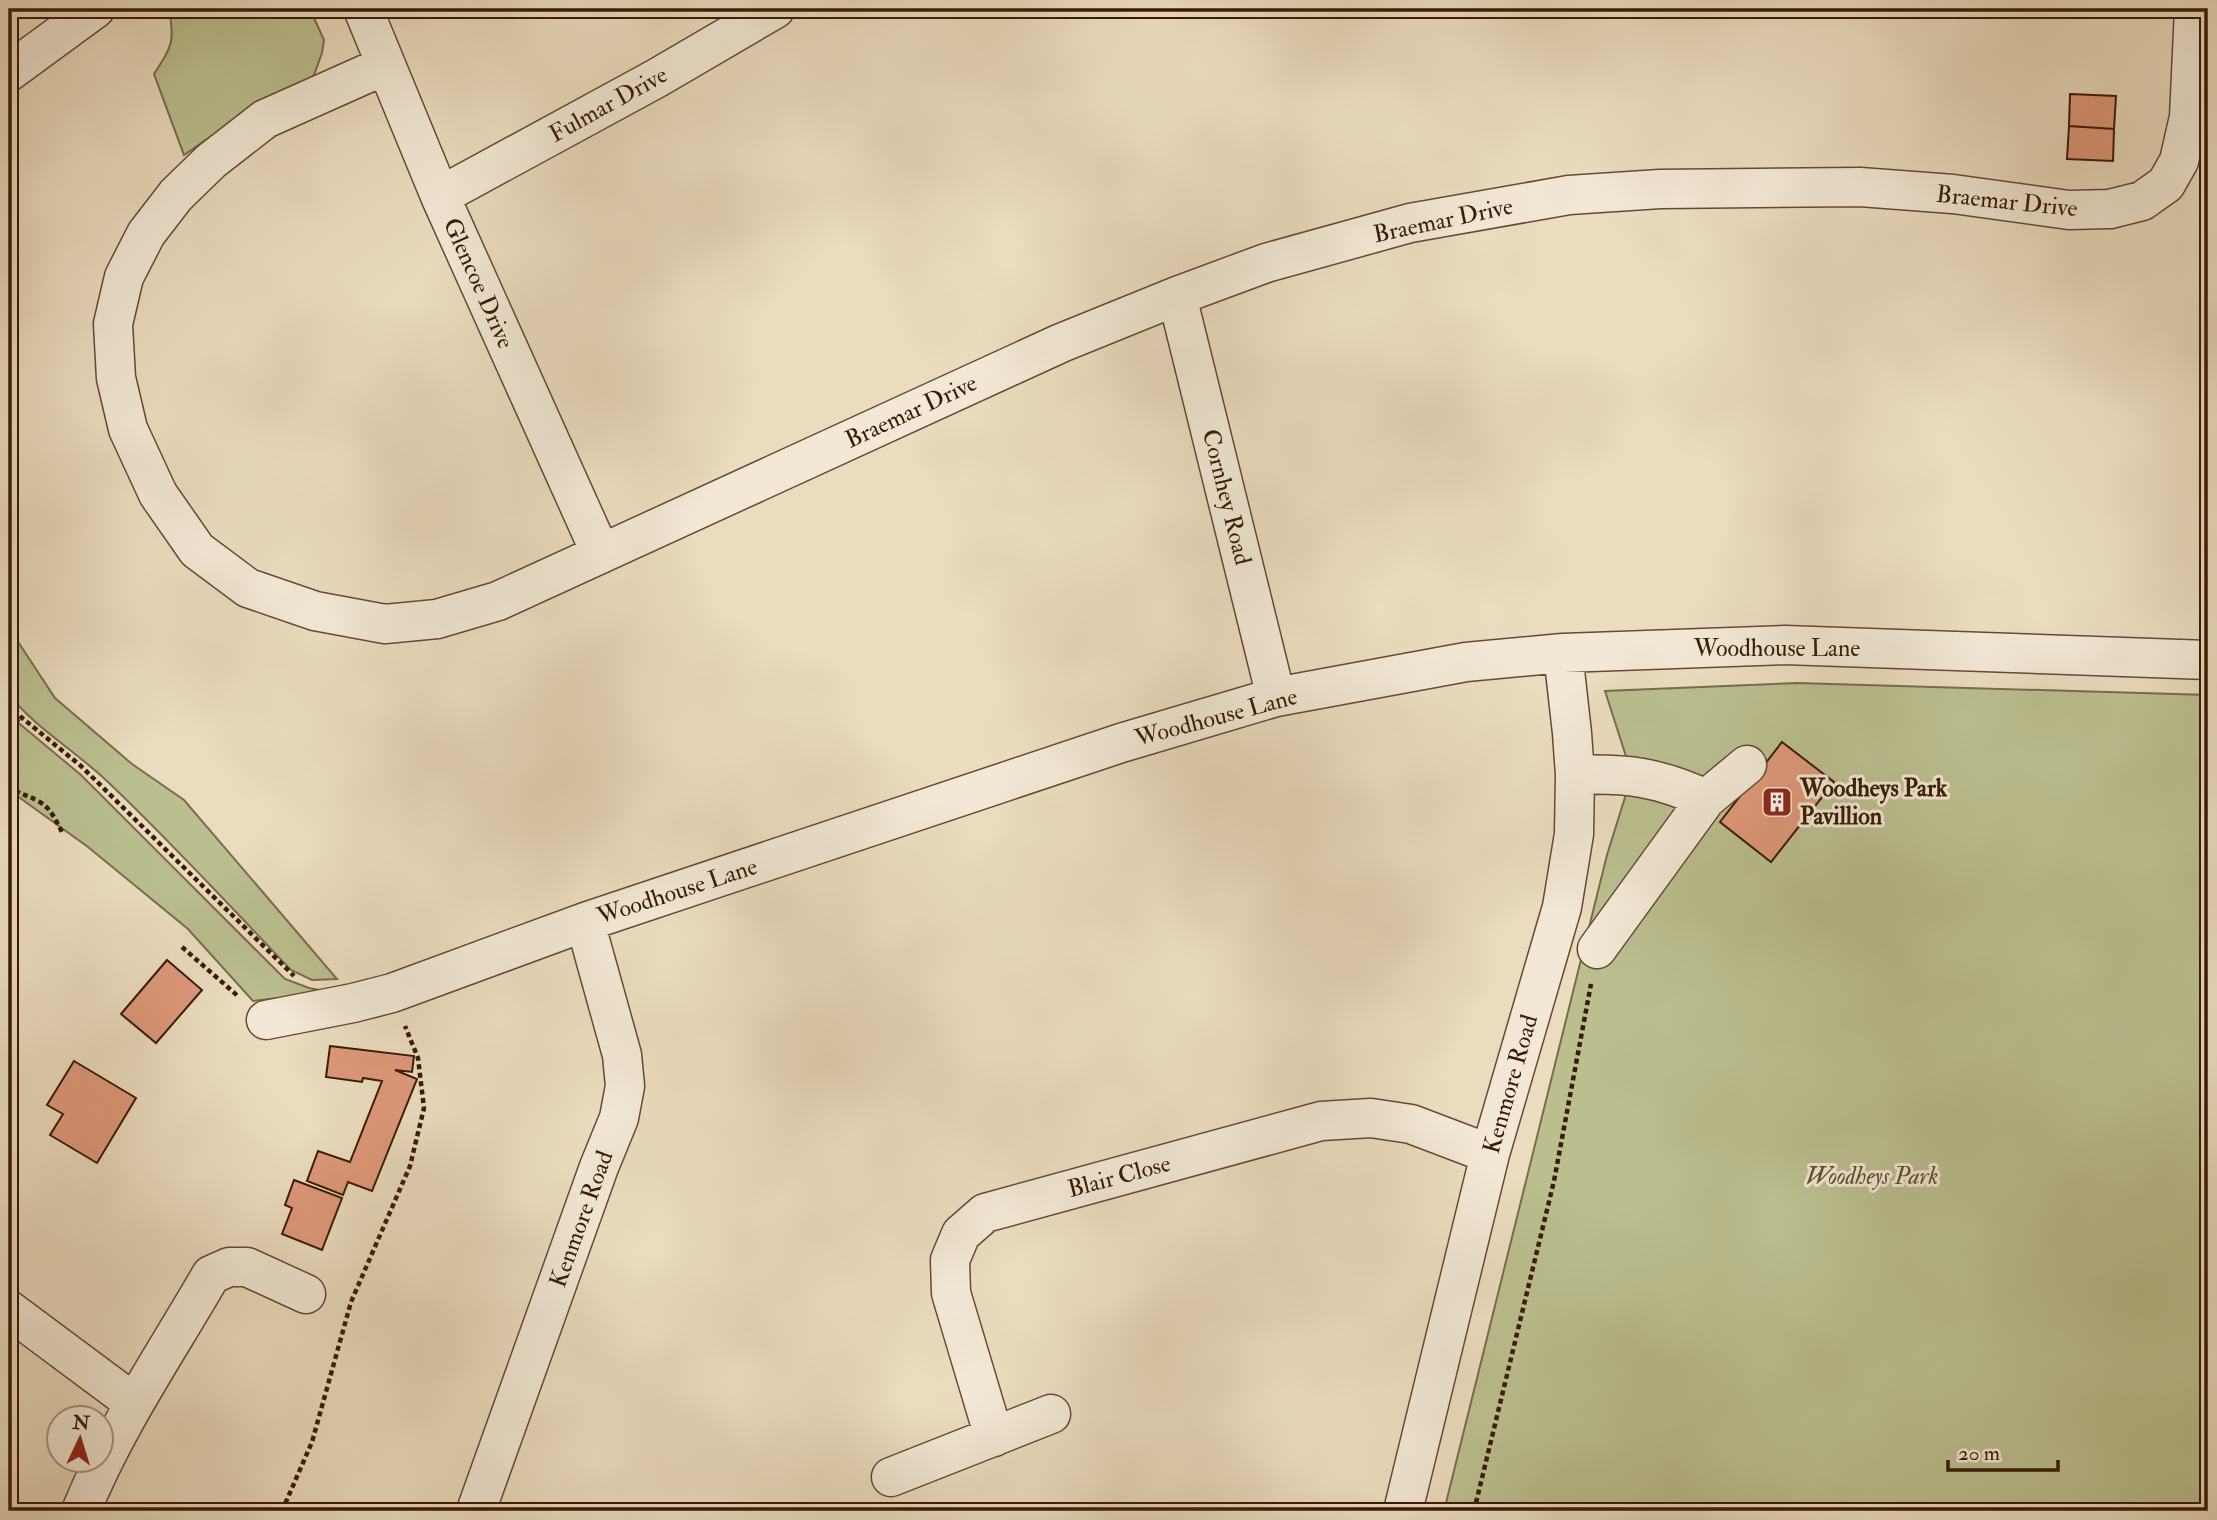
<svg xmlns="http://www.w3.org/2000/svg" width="2217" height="1520" viewBox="0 0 2217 1520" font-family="'IM FELL Double Pica',serif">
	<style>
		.green { fill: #bbbf90; stroke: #796d4a; stroke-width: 2 }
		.building { fill: #df997a; stroke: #371b04; stroke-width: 2 }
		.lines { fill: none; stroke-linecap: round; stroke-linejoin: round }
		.minor-casing { stroke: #644b33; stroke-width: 41 }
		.path { stroke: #371b04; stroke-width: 4.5; stroke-dasharray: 5 3.5; stroke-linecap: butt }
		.minor { stroke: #f2e8d5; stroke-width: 38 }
		.labels { text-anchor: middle; stroke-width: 6; stroke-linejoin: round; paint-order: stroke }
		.street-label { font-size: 24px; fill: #371b04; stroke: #f2e8d5 }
		.poi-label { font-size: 24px; font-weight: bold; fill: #371b04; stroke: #f2e8d5; text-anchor: start }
		.park-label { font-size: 24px; font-style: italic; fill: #5f4c2e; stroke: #f2e8d5 }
	</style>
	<rect width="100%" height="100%" fill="#ebdcbf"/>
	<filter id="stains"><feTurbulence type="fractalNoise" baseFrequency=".00286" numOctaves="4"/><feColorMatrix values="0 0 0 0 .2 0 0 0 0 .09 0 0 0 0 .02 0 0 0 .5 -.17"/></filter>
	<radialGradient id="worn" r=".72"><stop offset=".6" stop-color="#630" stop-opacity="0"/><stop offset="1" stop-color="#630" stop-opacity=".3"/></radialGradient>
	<path class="green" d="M169,9H310L324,40L322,53L314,75L302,86L248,111L184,155L154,74C172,46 175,42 169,9Z
		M9,628L55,698L132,764L184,800L337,979L312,980L291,970C231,907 172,843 109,783C77,752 37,729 9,695Z
		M1797,683L2208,695V1511H1444L1607,855L1632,775L1605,691Z
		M9,715L81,775L285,979L309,988L329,992L253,1001L188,929L88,847L9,790Z"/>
	<path class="building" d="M2070,94L2116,96L2114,129L2069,126Z
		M2069,126L2114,129L2113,161L2067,159Z
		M2208,228V248L2200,243Z
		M1782,742L1834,782L1771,862L1720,822Z
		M167,960L202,990L156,1043L121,1014Z
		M330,1046L414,1056L412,1072L395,1070L417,1079L372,1191L348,1182L343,1195L307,1181L318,1151L350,1162L382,1081L363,1078L362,1082L326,1077Z
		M74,1061L136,1098L97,1163L50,1135L63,1114L47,1105Z
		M294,1180L342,1198L322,1250L282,1234L292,1208L285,1205Z"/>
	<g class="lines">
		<g class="minor-casing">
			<path id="minor" d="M363,9L440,196L601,554
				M386,65L265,119L211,161L176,195L146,234L124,277L113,324L116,378L128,429L158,494L197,550L248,588L315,611L385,624L437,619L498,601L1061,343L1177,296L1266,263L1410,223L1569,195L1660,189L1860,187L1953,194L2069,210L2110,209L2142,201L2166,184L2179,161L2189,117L2194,9
				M9,72L95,9
				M440,196L657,78L775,9
				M1177,296L1276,697
				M1575,775C1627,773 1658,777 1706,799
				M1597,949L1706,799L1747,765
				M266,1020L353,1003L392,993L585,922L1121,743L1276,697L1466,662L1563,653L1785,645L2208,660
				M9,1310L134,1403
				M994,1437L951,1293L950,1260L961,1234L985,1213L1321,1121L1371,1118L1411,1124L1490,1154
				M891,1477L1051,1414
				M81,1511C115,1427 166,1353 211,1275L229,1267H247L306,1294
				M476,1511L599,1167L619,1118L625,1086L622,1055L585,922
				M1403,1511L1490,1154L1562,907L1574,834L1575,775L1572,733L1563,653"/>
		</g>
		<path class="path" d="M9,703L21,717L81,766L294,976
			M9,728L21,717
			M9,785C20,796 26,794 38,801C51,808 55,819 62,832
			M182,947L239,997
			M282,1511L312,1442L351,1302L410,1166L424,1108L418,1058L405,1026
			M1474,1511L1554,1181L1591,984"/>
		<use href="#minor" class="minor"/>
	</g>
	<defs>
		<g id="building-square" transform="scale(1.575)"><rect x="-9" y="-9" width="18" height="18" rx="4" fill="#8f2418" stroke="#f2e8d5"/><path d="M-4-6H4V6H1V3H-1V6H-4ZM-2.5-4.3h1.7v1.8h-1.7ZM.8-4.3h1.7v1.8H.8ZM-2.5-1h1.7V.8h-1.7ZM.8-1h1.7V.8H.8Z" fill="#fff"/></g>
	</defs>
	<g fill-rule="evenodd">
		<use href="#building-square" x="1777" y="802"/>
	</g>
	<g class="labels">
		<g class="street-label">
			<text transform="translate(608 104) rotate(-29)" y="8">Fulmar Drive</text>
			<text transform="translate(2007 201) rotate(6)" y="8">Braemar Drive</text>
			<text transform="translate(1443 220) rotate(-12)" y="8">Braemar Drive</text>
			<text transform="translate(479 283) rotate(66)" y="8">Glencoe Drive</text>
			<text transform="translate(911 411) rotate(-25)" y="8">Braemar Drive</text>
			<text transform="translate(1227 497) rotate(76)" y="8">Cornhey Road</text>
			<text x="1777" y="656">Woodhouse Lane</text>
			<text transform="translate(1216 717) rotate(-15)" y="8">Woodhouse Lane</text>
			<text transform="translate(677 891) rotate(-18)" y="8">Woodhouse Lane</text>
			<text transform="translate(1510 1084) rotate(-74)" y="8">Kenmore Road</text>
			<text transform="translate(1119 1176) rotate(-15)" y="8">Blair Close</text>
			<text transform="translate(581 1219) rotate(-70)" y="8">Kenmore Road</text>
		</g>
		<g class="poi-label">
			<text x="1800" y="796">Woodheys Park<tspan x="1800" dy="28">Pavillion</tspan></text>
		</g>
		<g class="park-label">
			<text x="1872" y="1184">Woodheys Park</text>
		</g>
	</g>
	<rect width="2217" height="1520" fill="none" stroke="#ebdcbf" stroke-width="35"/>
	<rect x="10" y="10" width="2196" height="1499" fill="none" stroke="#371b04" stroke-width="3.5"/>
	<rect x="18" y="18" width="2182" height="1485" fill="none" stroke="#371b04" stroke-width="2"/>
	<g transform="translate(80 1439) rotate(4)"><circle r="33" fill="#f2e8d5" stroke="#a79681" stroke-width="2"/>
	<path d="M0-5L12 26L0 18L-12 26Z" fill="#8f2418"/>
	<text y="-10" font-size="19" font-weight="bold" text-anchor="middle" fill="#371b04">N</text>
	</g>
	<path d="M1948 1460v10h110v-10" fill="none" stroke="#371b04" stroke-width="3.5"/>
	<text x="1958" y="1460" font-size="21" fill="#371b04" stroke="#f2e8d5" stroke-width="5" paint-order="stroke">20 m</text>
	<rect width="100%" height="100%" filter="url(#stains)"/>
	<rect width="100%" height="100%" fill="url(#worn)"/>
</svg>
